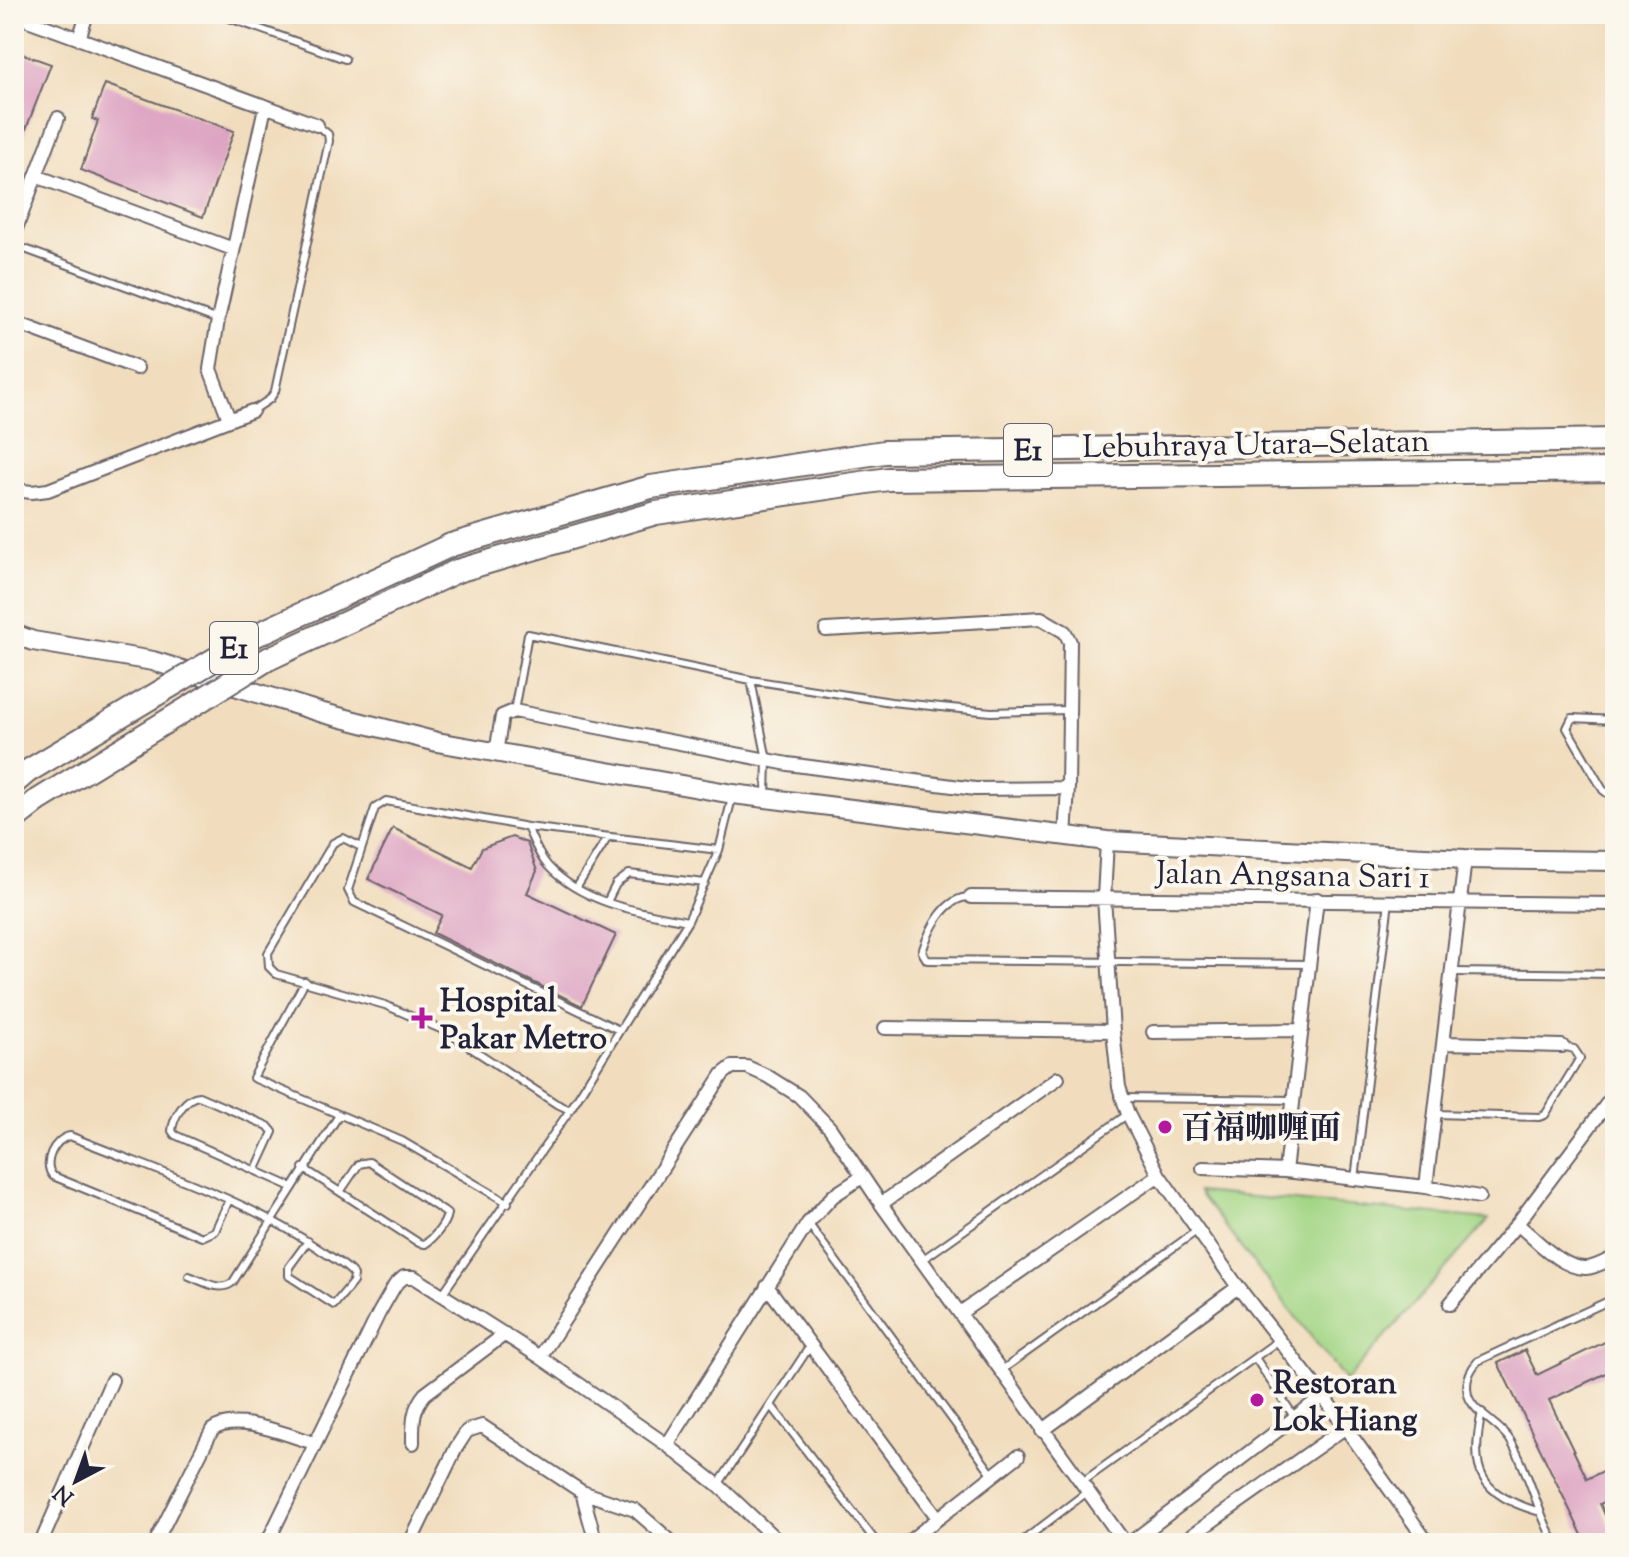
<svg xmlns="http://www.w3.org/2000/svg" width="1629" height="1557" viewBox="0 0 1629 1557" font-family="'Sorts Mill Goudy','Noto Serif SC',serif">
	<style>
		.green { fill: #a2d584; stroke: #627c60; stroke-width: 2 }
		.building { fill: #dda3c2 }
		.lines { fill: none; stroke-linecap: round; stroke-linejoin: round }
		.service-casing { stroke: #6a6368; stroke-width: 10 }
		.minor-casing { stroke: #6a6368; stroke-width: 16 }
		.secondary-casing { stroke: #6a6368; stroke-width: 22 }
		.motorway-casing { stroke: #6a6368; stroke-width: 26 }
		.service { stroke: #fff; stroke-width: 6 }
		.minor { stroke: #fff; stroke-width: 12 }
		.secondary { stroke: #fff; stroke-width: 18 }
		.motorway { stroke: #fff; stroke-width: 22 }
		.motorway-bridge-casing { stroke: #6a6368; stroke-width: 26; stroke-linecap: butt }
		.motorway-bridge { stroke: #fff; stroke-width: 22 }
		.poi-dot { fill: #b5179e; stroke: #fbf7ec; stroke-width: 3 }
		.labels { text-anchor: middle; stroke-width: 8; stroke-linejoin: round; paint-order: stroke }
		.shield { fill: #fbf7ec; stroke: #636270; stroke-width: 2 }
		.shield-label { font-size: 30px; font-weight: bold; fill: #22223b }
		.street-label { font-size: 32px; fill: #22223b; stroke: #fbf7ec }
		.poi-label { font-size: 32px; font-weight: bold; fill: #22223b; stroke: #fbf7ec; text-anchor: start }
	</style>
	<rect width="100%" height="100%" fill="#fbf7ec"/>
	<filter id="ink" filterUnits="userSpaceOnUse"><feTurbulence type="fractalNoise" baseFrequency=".0125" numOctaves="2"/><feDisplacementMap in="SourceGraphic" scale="16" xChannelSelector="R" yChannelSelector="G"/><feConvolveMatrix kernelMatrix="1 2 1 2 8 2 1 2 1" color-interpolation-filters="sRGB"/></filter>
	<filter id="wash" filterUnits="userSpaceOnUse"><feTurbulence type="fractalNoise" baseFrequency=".006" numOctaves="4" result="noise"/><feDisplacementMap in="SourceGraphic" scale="32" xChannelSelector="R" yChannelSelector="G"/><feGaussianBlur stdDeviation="1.8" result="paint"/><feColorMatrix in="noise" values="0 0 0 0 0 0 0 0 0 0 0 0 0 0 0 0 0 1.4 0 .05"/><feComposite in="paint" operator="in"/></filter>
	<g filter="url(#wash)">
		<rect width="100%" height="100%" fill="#f1ddbd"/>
		<path class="green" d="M1198,1192L1489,1219L1346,1381Z"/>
		<g id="blocks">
			<path class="building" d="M14,51L51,64L16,155H14Z
				M105,84L234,131L203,217L81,170L98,121L92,119Z
				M393,828L472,867L482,848L512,837L527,843L537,871L527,893L616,935L582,1006L433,933L442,915L368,879Z
				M1615,1337V1369L1549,1400L1587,1479L1615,1465V1497L1600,1504L1613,1532L1586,1543L1498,1363L1525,1350L1537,1375Z"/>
		</g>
	</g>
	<g filter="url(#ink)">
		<use href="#blocks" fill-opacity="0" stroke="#6a6368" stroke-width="2"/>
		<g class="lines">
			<g class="service-casing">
				<path id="service" d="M218,14L345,59
					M14,245L218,320
					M252,411L270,399L275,391L329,141L328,134L317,125
					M751,680L767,760L766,795
					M514,711L528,634L751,680L891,702L991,712L1068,710
					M1615,720L1572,718L1567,728L1603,790L1615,799
					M527,827C533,840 538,855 548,866C583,904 640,912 688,921
					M361,847L343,838L333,843L268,953L269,967L276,974L385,1005L445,1031L555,1103L570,1110L688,921L719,850L732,798
					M577,887L608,837
					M971,897C945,896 929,930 922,952L927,960L1310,964
					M607,902L616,884L629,874L705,883
					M1453,972L1615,974
					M305,981L253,1078L402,1141L508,1203
					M619,1030L354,902L348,890L375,808L386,801L527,827L719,850
					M1122,1098L1294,1100
					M1436,1114L1539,1117L1545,1115L1580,1058L1574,1049L1562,1046
					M303,1168L419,1243L425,1244C434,1238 445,1225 447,1214L443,1211L369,1162L359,1164L340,1192
					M256,1169L273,1132L268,1126L199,1096C185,1097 173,1118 172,1131L175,1135L292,1187
					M1355,1179L1389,901
					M229,1200L215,1231L202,1237L53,1176C42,1163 54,1139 70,1136C153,1170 245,1198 319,1249C330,1257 345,1264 354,1275L353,1282L334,1305L289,1276V1267L308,1241
					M808,1223L993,1475
					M922,1260L1128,1114
					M189,1276C203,1281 220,1293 233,1282L339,1115
					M443,1293L570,1110
					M1256,1359L1295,1418
					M1002,1370L1198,1230
					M771,1405L877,1543
					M1482,1412C1469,1473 1480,1494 1540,1512
					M1081,1483L1279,1340
					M718,1485L810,1346
					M1020,1543L1087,1492
					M1555,1543C1536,1510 1530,1473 1510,1440C1500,1424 1473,1413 1468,1395C1465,1381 1469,1371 1478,1361L1615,1298"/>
			</g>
			<g class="minor-casing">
				<path id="minor" d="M14,15L317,125
					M79,39L87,14
					M36,176L233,249
					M14,234L58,118
					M14,322L137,368
					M229,419L210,369L218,320L265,107
					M14,490L32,492L48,490L252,411
					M826,630L1041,618L1065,632L1070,642L1068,788L1065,837
					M496,753L502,716L514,711L788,764L975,789L1068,788
					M1107,841L1104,898L1113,1031L1119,1087L1128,1114L1159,1175L1238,1287L1323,1396L1428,1543
					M1465,859L1426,1187L1479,1197
					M971,897L1615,904
					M885,1028L1113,1031
					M1153,1032L1302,1030
					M1444,1043L1562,1046
					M1203,1168L1285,1171L1426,1187
					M1285,1171L1317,899
					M881,1204L1058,1078
					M1517,1224C1535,1238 1561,1269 1586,1268C1595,1268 1606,1261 1615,1257
					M767,1286L938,1518
					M1450,1304L1517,1224L1615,1093
					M960,1313L1159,1175
					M540,1357L723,1074L732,1067H747L767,1076L799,1096L830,1128L881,1204L1125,1543
					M1042,1431L1238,1287
					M413,1443C413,1424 412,1409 425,1394L505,1334
					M667,1445L808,1223L833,1196L862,1177
					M582,1492L596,1543
					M41,1543L112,1380
					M155,1543L212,1430C236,1412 288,1436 315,1443
					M267,1543L379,1313L395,1285L404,1277H414L540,1357L667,1445L718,1485L780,1543
					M410,1543L456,1448L467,1431L482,1426L582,1492L635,1510L673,1543
					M907,1543L1018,1456
					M1130,1543L1323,1396
					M1181,1543L1346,1427"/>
			</g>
			<g class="secondary-casing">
				<path id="secondary" d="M14,634L33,641L153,661L323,713L437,742L733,794L1107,841L1465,859L1615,861"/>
			</g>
			<g class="motorway-casing">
				<path id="motorway" d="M451,545L651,487L884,452L1615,440
					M457,571L656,513L888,479L1615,470
					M14,783L28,771
					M14,819L37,801"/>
			</g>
			<use href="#service" class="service"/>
			<use href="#minor" class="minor"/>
			<use href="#secondary" class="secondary"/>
			<use href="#motorway" class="motorway"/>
			<g class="motorway-bridge-casing">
				<path id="motorway-bridge" d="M28,771L254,636L451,545
					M37,801L268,659L457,571"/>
			</g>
			<use href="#motorway-bridge" class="motorway-bridge"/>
		</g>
	</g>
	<g class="poi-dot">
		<path d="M418 1006h8v8h8v8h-8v8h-8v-8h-8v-8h8z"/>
		<circle cx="1165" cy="1127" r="8"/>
		<circle cx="1257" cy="1400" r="8"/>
	</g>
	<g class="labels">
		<g class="shield">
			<rect x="1004" y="424" width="48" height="52" rx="6"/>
			<rect x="210" y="622" width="48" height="52" rx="6"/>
		</g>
		<g class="shield-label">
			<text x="1028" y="460">E1</text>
			<text x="234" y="658">E1</text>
		</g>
		<g class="street-label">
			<text transform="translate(1256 443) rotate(-1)" y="11">Lebuhraya Utara–Selatan</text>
			<text transform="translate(1293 874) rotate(1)" y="11">Jalan Angsana Sari 1</text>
		</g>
		<g class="poi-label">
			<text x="440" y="1011">Hospital<tspan x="440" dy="37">Pakar Metro</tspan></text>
			<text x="1181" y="1138">百福咖喱面</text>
			<text x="1273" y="1393">Restoran<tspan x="1273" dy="37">Lok Hiang</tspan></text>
		</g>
	</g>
	<rect width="1629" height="1557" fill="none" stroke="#fbf7ec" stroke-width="48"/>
	<g transform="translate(76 1481) rotate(221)" stroke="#fbf7ec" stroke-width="6" paint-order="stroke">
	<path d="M0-6L14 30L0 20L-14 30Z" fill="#22223b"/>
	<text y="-12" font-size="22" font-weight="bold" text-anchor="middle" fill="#22223b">N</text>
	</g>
</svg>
